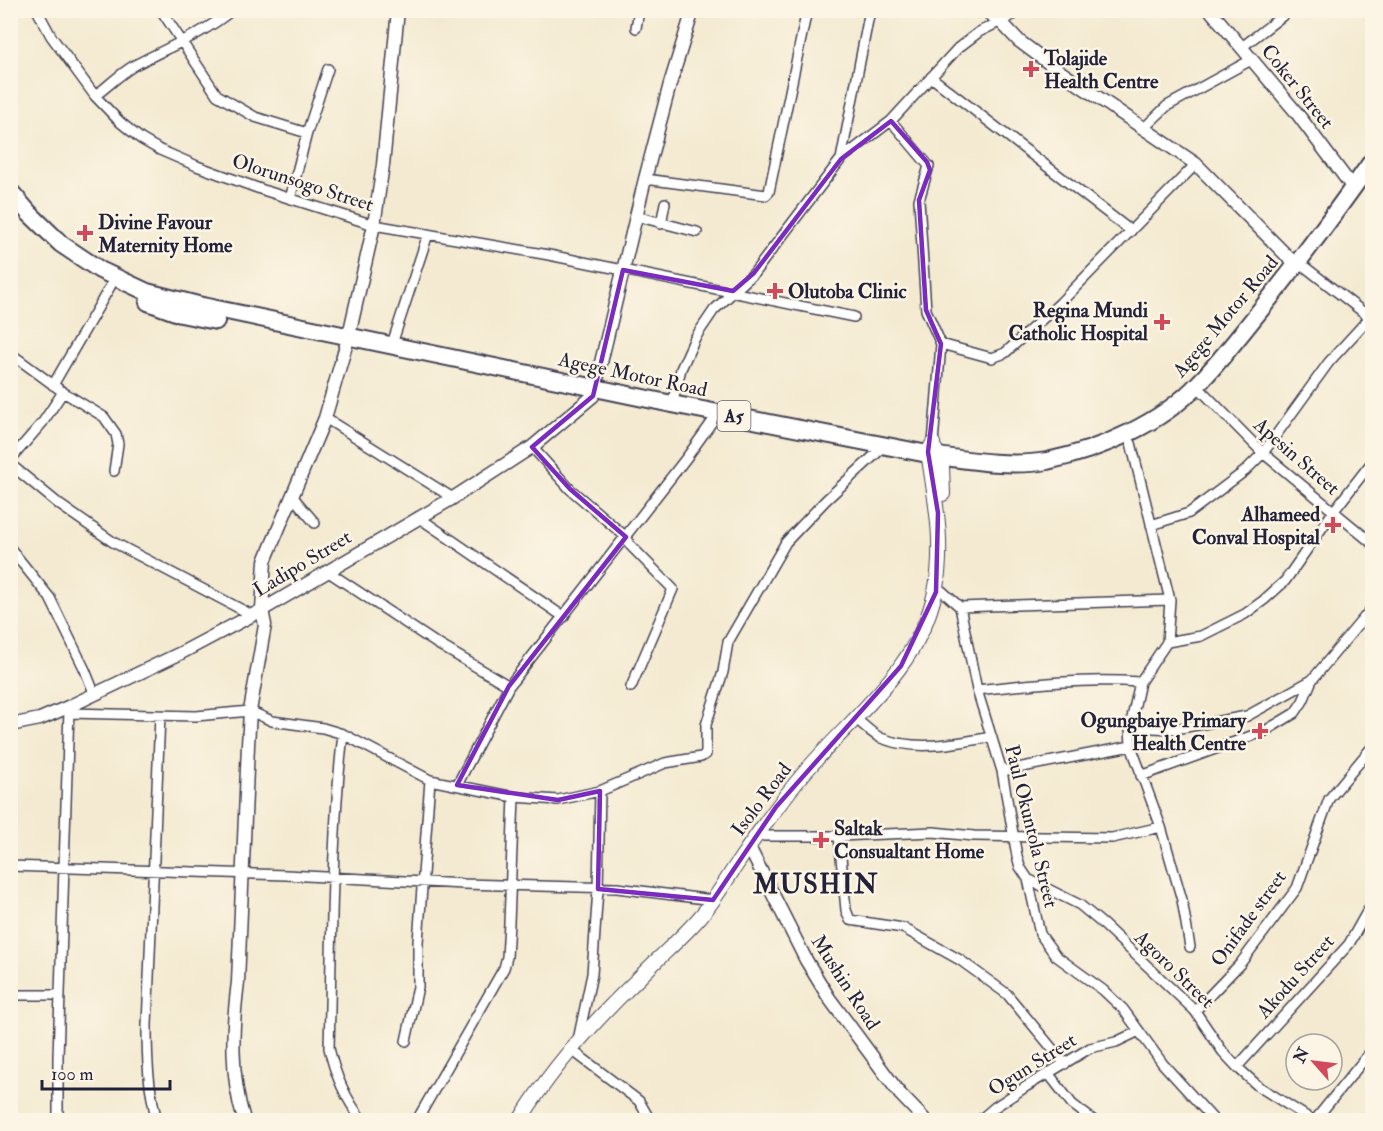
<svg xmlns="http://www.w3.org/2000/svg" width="1383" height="1131" viewBox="0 0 1383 1131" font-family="'IM FELL Double Pica',serif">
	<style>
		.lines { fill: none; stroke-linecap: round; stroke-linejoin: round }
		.street-casing { stroke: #424052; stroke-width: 12 }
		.secondary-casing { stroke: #424052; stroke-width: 15 }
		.primary-casing { stroke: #424052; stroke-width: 16 }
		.highway-casing { stroke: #424052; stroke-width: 20 }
		.street { stroke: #fff; stroke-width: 9 }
		.secondary { stroke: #fff; stroke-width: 12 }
		.primary { stroke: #fff; stroke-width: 14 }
		.highway { stroke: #fff; stroke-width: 16 }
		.marked { fill: none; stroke: #7b2cbf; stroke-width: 4.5; stroke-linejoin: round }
		.poi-dot { fill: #d1495b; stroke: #fcf5e5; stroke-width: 2 }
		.labels { text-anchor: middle; stroke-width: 5; stroke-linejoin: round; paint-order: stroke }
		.shield { fill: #fcf5e5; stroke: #63616e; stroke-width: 1.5 }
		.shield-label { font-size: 18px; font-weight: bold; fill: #22223b }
		.poi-label { font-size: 20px; font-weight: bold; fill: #22223b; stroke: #fcf5e5; text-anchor: start }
		.street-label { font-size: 20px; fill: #22223b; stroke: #fcf5e5 }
		.district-label { font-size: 26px; font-weight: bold; letter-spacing: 1.5px; fill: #22223b; stroke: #fcf5e5 }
	</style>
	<rect width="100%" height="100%" fill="#fcf5e5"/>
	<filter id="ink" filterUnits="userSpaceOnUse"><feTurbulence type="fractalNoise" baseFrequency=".0167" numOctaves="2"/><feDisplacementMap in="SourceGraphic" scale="12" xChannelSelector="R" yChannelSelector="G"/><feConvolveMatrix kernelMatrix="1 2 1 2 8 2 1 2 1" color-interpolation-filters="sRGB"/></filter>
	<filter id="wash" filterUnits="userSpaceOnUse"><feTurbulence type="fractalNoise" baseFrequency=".008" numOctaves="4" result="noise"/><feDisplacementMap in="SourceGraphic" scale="24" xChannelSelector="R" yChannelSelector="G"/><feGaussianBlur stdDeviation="1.35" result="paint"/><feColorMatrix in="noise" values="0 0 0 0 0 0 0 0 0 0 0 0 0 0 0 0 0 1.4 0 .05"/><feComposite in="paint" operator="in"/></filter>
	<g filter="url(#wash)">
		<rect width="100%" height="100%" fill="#f4ead1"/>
	</g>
	<g filter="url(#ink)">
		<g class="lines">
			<g class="street-casing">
				<path id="street" d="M37,10L51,36L95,96L120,122L141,139L160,150L197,166L263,190L374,225L549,255L854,317
					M161,10L217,95L255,117L307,133
					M636,28L639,10
					M1242,47L1290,10
					M931,77L1131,231
					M95,96C108,86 121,73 135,65C168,47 202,35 232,10
					M891,121L929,166L919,200L926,310L941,344L933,443
					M1144,128L1167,106L1251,60
					M841,159L870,10
					M645,179L766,195L769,192L807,10
					M290,199L307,133L328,69
					M636,216L697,232
					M661,224L665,203
					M1305,267L1372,319
					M392,344L428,234
					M941,344L992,358L1005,353L1060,303L1196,164
					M10,353L63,392L104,417L116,434L118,444L114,471
					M53,385L111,285
					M1202,391L1263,453L1372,543
					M672,404L681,369L695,338L714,310L754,273L841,159L891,121L958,48L979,32L1023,10
					M325,418L453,498
					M1131,443L1170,600L1167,642L1140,682L1130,727L1131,746L1161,827L1182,900L1190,947
					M532,447L570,489L626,537L630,545L673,589L631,687
					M10,460L43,422L63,392
					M10,464L60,505L113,542L252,615
					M292,496L315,523
					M418,517L564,617
					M1151,525L1189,513L1245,471L1263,453L1329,362L1372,315
					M10,548L50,598L85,670L95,695
					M327,571L436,643L509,686
					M942,591L960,607L977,690L1002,771L1017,856L1020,867L1028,879L1040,934L1056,956L1103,990L1123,1009L1163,1064L1214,1120
					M960,607L1170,600
					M1167,642L1201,636L1245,614L1264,600L1285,581L1333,512L1372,462
					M977,690C1031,684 1085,678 1140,682
					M10,713L15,725
					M69,713L196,716L250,711L272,721L323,728L343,734L430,780L514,797L558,800L600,791
					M862,724C868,729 874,735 881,738C917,752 955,743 992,737
					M1130,727L1175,729L1247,716L1312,680
					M343,734C331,837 332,945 329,1048C335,1075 345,1098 362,1120
					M1002,771L1131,746
					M1141,776L1265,731L1295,713L1303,701L1312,680L1372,608
					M457,785L509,686L687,457L712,422
					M764,836H839L933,832L974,836L1112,838L1161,827
					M839,836L846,910L850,920L903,928L960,960L1007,994L1065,1064
					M10,866L286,875L464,884L617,888L713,900
					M1028,879L1080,905L1104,925L1195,1011L1223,1052L1237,1067L1258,1086L1312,1120
					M10,995H60
					M1195,1011L1240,964L1297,888L1329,799L1372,747
					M578,1040L592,974L598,889L600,791L665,763L701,757L706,754V725L723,672L728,642L786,542L826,500L878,452
					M406,1041L418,987V942L430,780
					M577,1054L639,1101L650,1120
					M1237,1067L1349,944L1372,903
					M1048,1073L1072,1104L1093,1120
					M58,1120V1057L69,709
					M157,1120C148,1088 147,1058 147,1025L160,716
					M417,1120L504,968L507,957L509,923L514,797
					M980,1120L995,1107L1027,1086L1090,1048L1116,1042L1139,1031
					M1315,1120L1372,1050"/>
			</g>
			<g class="secondary-casing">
				<path id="secondary" d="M985,10L1001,22L1019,41L1062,73L1196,164L1296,265
					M1210,10L1296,112L1353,188
					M10,725L40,719L68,707L181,653L262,610L453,498L532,447L593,396L645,179L670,84L693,10
					M752,853L806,960L829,998L900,1094L925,1120
					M244,1120C230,1075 232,1029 238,982L248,745L250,711L265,625L262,610L265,561L325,418L349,335L374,225L383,165L398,10"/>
			</g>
			<g class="primary-casing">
				<path id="primary" d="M935,449L942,465L943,494
					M520,1120C552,1067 594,1021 639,978C659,957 681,939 700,917C715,900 726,880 739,861C762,827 785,794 813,763C859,712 920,664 935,592C945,545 935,499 928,452L933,443"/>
			</g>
			<g class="highway-casing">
				<path id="highway" d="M10,191L29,213L61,244L100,270L147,292L198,305L672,404L938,456C973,461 1012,467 1047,461C1100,450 1162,423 1199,383C1223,358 1244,330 1266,303C1303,257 1338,209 1372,161
					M148,302L181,314L216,321"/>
			</g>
			<use href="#street" class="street"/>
			<use href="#secondary" class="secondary"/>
			<use href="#primary" class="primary"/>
			<use href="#highway" class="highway"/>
		</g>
	</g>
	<path class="marked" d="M891,121L927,162L930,170L919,200L926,310L941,344L928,452L938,513L936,592L901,666L776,807L713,900L598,889L600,791L558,800L457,785L509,686L626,537L570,489L532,447L593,396L623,270L733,291L754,273L841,159Z"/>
	<g class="poi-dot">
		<path d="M1028 60h6v6h6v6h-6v6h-6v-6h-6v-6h6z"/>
		<path d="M82 224h6v6h6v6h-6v6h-6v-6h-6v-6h6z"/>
		<path d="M772 282h6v6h6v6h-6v6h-6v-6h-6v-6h6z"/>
		<path d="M1159 313h6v6h6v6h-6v6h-6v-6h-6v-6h6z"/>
		<path d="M1330 516h6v6h6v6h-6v6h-6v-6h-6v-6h6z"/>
		<path d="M1257 722h6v6h6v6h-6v6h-6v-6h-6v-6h6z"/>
		<path d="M818 831h6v6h6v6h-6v6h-6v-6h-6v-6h6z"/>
	</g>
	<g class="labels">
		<rect class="shield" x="717.5" y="401" width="33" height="30" rx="4.5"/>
		<g class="shield-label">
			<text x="734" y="422">A5</text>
		</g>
		<g class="poi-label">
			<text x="1044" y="65">Tolajide<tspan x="1044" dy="23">Health Centre</tspan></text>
			<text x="98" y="229">Divine Favour<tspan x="98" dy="23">Maternity Home</tspan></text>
			<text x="788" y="298">Olutoba Clinic</text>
			<text x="1148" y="317" text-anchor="end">Regina Mundi<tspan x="1148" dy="23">Catholic Hospital</tspan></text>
			<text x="1320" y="521" text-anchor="end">Alhameed<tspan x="1320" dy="23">Conval Hospital</tspan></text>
			<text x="1246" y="727" text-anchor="end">Ogungbaiye Primary<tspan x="1246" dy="23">Health Centre</tspan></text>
			<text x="834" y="835">Saltak<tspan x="834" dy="23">Consualtant Home</tspan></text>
		</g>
		<g class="street-label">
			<text transform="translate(1298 86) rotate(51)" y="7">Coker Street</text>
			<text transform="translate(303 182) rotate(18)" y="7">Olorunsogo Street</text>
			<text transform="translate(1225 316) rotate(-50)" y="7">Agege Motor Road</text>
			<text transform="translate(633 374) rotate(12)" y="7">Agege Motor Road</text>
			<text transform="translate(1297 456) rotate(41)" y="7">Apesin Street</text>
			<text transform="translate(302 563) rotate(-31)" y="7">Ladipo Street</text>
			<text transform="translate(761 799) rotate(-53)" y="7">Isolo Road</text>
			<text transform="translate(1032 826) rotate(76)" y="7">Paul Okuntola Street</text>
			<text transform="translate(1248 918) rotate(-54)" y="7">Onifade street</text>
			<text transform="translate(1175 969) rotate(44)" y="7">Agoro Street</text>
			<text transform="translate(1295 976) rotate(-48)" y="7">Akodu Street</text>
			<text transform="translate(846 982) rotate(57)" y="7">Mushin Road</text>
			<text transform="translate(1032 1064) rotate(-32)" y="7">Ogun Street</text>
		</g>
		<g class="district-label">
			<text x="816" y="893">MUSHIN</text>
		</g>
	</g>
	<rect width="1383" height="1131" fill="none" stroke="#fcf5e5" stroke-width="36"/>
	<g transform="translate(1314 1062) rotate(298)"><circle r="28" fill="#fcf5e5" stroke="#a5a1a1" stroke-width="1.5"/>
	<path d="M0-4.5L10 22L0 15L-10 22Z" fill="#d1495b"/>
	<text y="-9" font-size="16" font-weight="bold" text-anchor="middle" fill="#22223b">N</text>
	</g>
	<path d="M42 1080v9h128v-9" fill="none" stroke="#22223b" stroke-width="3"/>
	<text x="51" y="1080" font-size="18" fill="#22223b" stroke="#fcf5e5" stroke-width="4.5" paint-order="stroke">100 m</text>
</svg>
